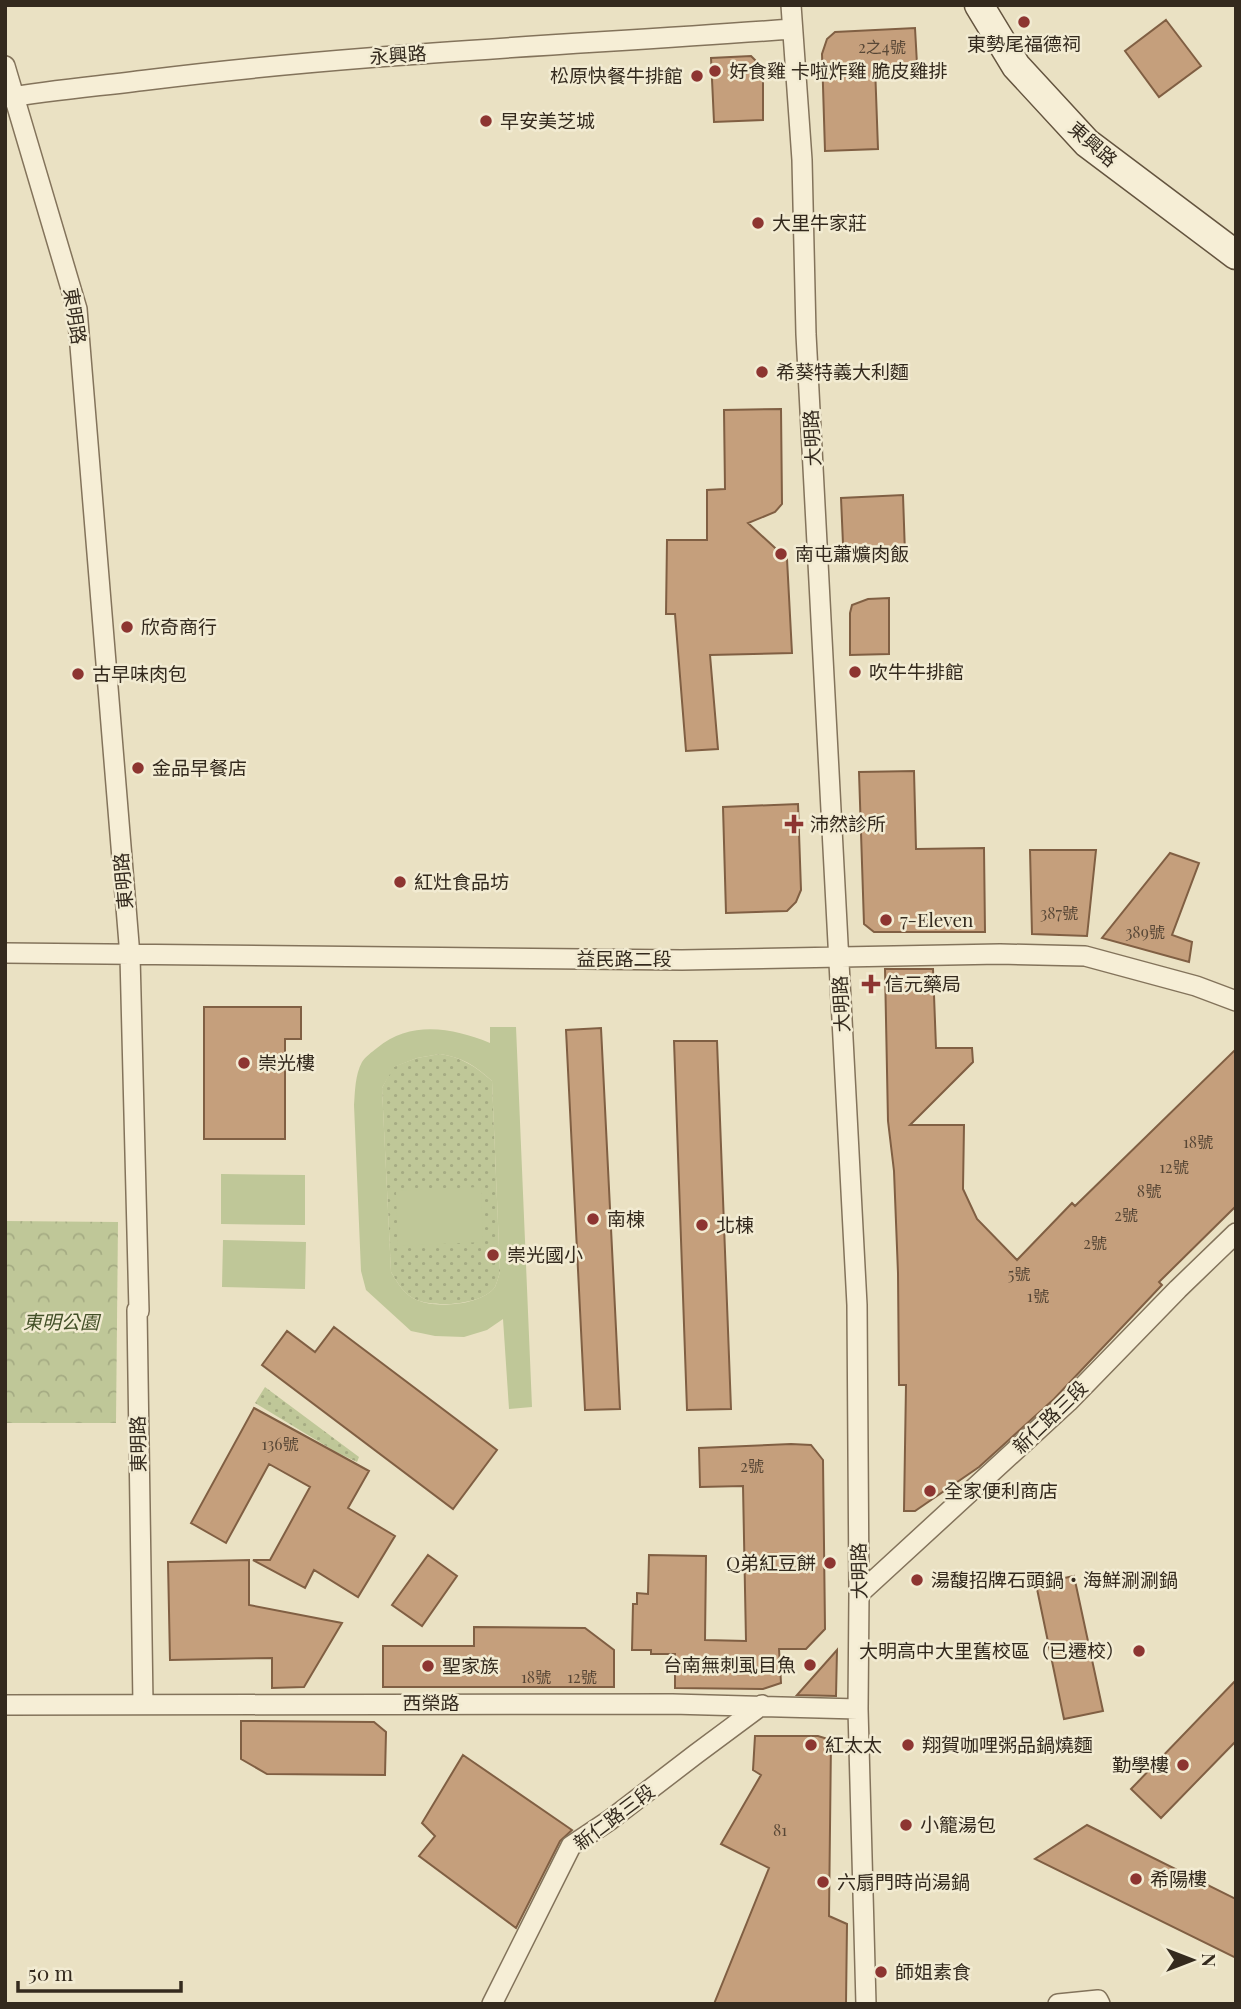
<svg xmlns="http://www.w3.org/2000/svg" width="1241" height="2009" viewBox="0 0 1241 2009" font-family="'Playfair Display','Noto Sans TC',serif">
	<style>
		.grass { fill: url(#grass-dots) }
		.park { fill: url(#park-crowns) }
		.pitch { fill: #bfc798; fill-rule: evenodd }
		.building { fill: #c59f7c; stroke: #805f43; stroke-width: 2 }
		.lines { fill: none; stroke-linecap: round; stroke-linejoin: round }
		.street-casing { stroke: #83735b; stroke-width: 22 }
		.secondary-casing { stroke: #64543f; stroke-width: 31 }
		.street { stroke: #f6eed6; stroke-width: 19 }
		.secondary { stroke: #f6eed6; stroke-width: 28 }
		.poi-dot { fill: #8d3531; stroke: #f2ebd2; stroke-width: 2.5 }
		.labels { text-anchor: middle; stroke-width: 5; stroke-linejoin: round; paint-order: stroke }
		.number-label { font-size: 16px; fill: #584736 }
		.poi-label { font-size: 19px; fill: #342a1e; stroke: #f2ebd2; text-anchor: start }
		.street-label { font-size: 19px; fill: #342a1e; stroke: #f2ebd2 }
		.park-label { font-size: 19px; font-style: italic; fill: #424f27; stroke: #f2ebd2 }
	</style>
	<defs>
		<pattern id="grass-dots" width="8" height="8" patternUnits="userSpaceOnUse" patternTransform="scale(1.75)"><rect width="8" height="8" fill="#bfc798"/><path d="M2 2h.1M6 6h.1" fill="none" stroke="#a5ab83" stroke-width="1.8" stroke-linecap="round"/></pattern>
		<pattern id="park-crowns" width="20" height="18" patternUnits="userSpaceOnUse" patternTransform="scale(1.75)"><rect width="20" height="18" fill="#bfc798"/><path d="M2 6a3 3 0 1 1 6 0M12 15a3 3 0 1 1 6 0" fill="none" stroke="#a5ab83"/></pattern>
	</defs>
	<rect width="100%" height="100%" fill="#eae1c3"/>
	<path class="grass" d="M440,1054C462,1057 476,1067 492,1081L500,1271C499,1276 497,1282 495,1287C482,1305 436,1308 417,1300C405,1296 397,1282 391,1272L382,1088L393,1067L417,1058Z
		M265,1387L359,1457L357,1462L336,1452L255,1403Z"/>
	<path class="park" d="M5,1221L118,1222L116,1423H5Z"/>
	<path class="pitch" d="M490,1027H516L532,1407L509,1409L503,1319L487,1330L464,1337L435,1336L411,1331L366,1290L361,1271L354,1105C355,1091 355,1075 362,1062C365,1057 372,1052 377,1048C411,1020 453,1028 490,1043ZM440,1054C462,1057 476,1066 492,1081L500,1271C499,1276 497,1282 495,1287C482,1305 436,1309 417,1300C405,1296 397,1282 391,1272L382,1088L394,1067L417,1058Z
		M221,1174L305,1175V1225L221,1224Z
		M481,1187L483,1242L398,1246L396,1191Z
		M223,1240L306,1242L305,1289L222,1287Z"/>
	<path class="building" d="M1166,20L1201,66L1159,97L1125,51Z
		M915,28L917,64L875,66L878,149L825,151L822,54L827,39L835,32Z
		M751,56L763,68V120L714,122L711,58Z
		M781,409L782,504L775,512L748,523L787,559L792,653L710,655L718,749L686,751L675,614H666L667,540H707V490L725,489L724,410Z
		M903,495L905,554L865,557L843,544L841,498Z
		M889,598V654L850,655V613L852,605L868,599Z
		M914,771L916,849L984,848L985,932H874L864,924L859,772Z
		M798,804L801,890L796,902L787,911L726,913L723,807Z
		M1030,850H1096L1087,936L1032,934Z
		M1170,853L1199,863L1172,935L1192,942L1189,962L1102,938Z
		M885,969H933L936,1048H972L973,1062L910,1125H964L963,1189L977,1219L1017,1260L1072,1203L1075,1206L1236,1049V1206L1159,1282L1162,1285L1054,1399L979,1467L915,1511H904L906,1385H899L898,1273L894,1171L888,1121Z
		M204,1007H301V1039H285V1139H204Z
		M601,1028L620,1409L585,1410L566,1030Z
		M674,1041H717L731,1409L687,1410Z
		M334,1327L497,1450L453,1509L262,1365L287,1331L315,1352Z
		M254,1408L369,1471L348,1508L395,1536L358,1597L314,1570L305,1588L253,1560H270L310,1487L269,1464L226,1543L191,1523Z
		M791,1444L811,1445L823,1460L825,1629L806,1649H779L781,1683L763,1689L675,1688V1654H651V1650H632L633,1604H637V1593L648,1594L649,1555L706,1556L705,1640L746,1641L743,1486L700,1487L699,1448Z
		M428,1555L457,1576L422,1626L392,1605Z
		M249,1560V1605L342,1623L304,1687L272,1688V1658L170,1660L168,1562Z
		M1074,1576L1103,1711L1064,1719L1036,1584Z
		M474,1627L585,1628L614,1650V1687H383V1646H474Z
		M837,1650L836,1696L797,1695Z
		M1236,1680V1741L1161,1818L1131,1789Z
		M241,1721L374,1722L386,1732L385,1775L267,1774L241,1759Z
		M755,1736H818L831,1740L829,1916L847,1924L846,2004H714L769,1868L721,1844L761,1775L753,1770Z
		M463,1755L572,1830L560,1841L516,1928L419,1856L435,1836L422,1823Z
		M1087,1825L1236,1899V1958L1035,1859Z"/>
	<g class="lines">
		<g class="street-casing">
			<path id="street" d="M791,5L802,160L806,334L857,1305L859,1594L858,1709L866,2004
				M5,66L77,309L130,956L139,1311L137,1310L143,1704
				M5,98C52,90 100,86 147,80C362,53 577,45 792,29
				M5,953L682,960L1000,954L1085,956L1196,986L1236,1001
				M859,1594L1068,1402L1178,1289L1236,1233
				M5,1705L672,1704L858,1709
				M492,2004L571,1846L610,1820L696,1754L762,1705
				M1058,2004L1098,2000L1100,2004"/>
		</g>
		<g class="secondary-casing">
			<path id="secondary" d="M979,5L1016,66L1087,143L1236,255"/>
		</g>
		<use href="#street" class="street"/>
		<use href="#secondary" class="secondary"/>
	</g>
	<g class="poi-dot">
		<circle cx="1024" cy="22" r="7"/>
		<circle cx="715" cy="71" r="7"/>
		<circle cx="697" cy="76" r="7"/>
		<circle cx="486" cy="121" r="7"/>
		<circle cx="758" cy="223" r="7"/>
		<circle cx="762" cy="372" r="7"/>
		<circle cx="781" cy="554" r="7"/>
		<circle cx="127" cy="627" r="7"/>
		<circle cx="855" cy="672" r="7"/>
		<circle cx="78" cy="674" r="7"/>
		<circle cx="138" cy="768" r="7"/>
		<path d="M790.5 813.5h7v7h7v7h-7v7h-7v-7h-7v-7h7z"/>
		<circle cx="400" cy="882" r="7"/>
		<circle cx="886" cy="920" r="7"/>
		<path d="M867.5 973.5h7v7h7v7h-7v7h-7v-7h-7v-7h7z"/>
		<circle cx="244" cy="1063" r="7"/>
		<circle cx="593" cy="1219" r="7"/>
		<circle cx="702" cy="1225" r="7"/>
		<circle cx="493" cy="1255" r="7"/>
		<circle cx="930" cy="1491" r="7"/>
		<circle cx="830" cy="1563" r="7"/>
		<circle cx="917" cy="1580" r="7"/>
		<circle cx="1139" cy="1651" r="7"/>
		<circle cx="810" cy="1665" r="7"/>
		<circle cx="428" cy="1666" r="7"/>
		<circle cx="811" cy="1745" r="7"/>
		<circle cx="908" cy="1745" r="7"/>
		<circle cx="1183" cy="1765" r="7"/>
		<circle cx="906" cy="1825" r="7"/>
		<circle cx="1136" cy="1879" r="7"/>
		<circle cx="823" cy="1882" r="7"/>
		<circle cx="881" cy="1972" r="7"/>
	</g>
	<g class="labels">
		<g class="number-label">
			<text x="882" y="53">2之4號</text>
			<text x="1059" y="919">387號</text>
			<text x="1145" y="938">389號</text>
			<text x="1198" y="1148">18號</text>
			<text x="1174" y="1173">12號</text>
			<text x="1149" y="1197">8號</text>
			<text x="1126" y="1221">2號</text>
			<text x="1095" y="1249">2號</text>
			<text x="1019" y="1280">5號</text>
			<text x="1038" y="1302">1號</text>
			<text x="280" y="1450">136號</text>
			<text x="752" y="1472">2號</text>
			<text x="536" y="1683">18號</text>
			<text x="582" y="1683">12號</text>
			<text x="780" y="1836">81</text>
		</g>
		<g class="poi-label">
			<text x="1024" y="51" text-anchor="middle">東勢尾福德祠</text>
			<text x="729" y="78">好食雞 卡啦炸雞 脆皮雞排</text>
			<text x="683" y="83" text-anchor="end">松原快餐牛排館</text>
			<text x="500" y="128">早安美芝城</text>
			<text x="772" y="230">大里牛家莊</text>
			<text x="776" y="379">希葵特義大利麵</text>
			<text x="795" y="561">南屯蕭爌肉飯</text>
			<text x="141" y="634">欣奇商行</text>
			<text x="869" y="679">吹牛牛排館</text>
			<text x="92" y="681">古早味肉包</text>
			<text x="152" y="775">金品早餐店</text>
			<text x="810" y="831">沛然診所</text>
			<text x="414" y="889">紅灶食品坊</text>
			<text x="900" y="927">7-Eleven</text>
			<text x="885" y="991">信元藥局</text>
			<text x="258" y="1070">崇光樓</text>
			<text x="607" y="1226">南棟</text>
			<text x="716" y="1232">北棟</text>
			<text x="507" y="1262">崇光國小</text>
			<text x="944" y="1498">全家便利商店</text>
			<text x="816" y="1570" text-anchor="end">Q弟紅豆餅</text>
			<text x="931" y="1587">湯馥招牌石頭鍋‧海鮮涮涮鍋</text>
			<text x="1125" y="1658" text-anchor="end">大明高中大里舊校區（已遷校）</text>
			<text x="796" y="1672" text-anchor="end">台南無刺虱目魚</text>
			<text x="442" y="1673">聖家族</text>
			<text x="825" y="1752">紅太太</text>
			<text x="922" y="1752">翔賀咖哩粥品鍋燒麵</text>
			<text x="1169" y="1772" text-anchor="end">勤學樓</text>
			<text x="920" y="1832">小籠湯包</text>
			<text x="1150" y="1886">希陽樓</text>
			<text x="837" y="1889">六扇門時尚湯鍋</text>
			<text x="895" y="1979">師姐素食</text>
		</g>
		<g class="street-label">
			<text transform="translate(398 55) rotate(-4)" y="7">永興路</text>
			<text transform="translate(1093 144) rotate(41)" y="7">東興路</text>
			<text transform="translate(75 316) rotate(81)" y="7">東明路</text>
			<text transform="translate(812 438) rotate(-93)" y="7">大明路</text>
			<text transform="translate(123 881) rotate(-95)" y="7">東明路</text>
			<text x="624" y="966">益民路二段</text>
			<text transform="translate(841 1004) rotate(-93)" y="7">大明路</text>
			<text transform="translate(1050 1417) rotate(-44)" y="7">新仁路三段</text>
			<text transform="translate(138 1444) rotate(-91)" y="7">東明路</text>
			<text transform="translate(859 1571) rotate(-91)" y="7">大明路</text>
			<text x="431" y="1710">西榮路</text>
			<text transform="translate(614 1817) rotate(-37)" y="7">新仁路三段</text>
		</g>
		<g class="park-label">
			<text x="61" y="1329">東明公園</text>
		</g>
	</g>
	<rect width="1241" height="2009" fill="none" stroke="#342a1e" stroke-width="14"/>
	<g transform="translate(1192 1960) rotate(90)" stroke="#f2ebd2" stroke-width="5" paint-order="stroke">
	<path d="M0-5L12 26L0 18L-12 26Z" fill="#342a1e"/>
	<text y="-10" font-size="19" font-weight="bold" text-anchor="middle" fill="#342a1e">N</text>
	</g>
	<path d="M18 1981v10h163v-10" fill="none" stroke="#342a1e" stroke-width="3.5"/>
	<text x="28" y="1981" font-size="21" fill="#342a1e" stroke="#f2ebd2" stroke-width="5" paint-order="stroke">50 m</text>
</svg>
